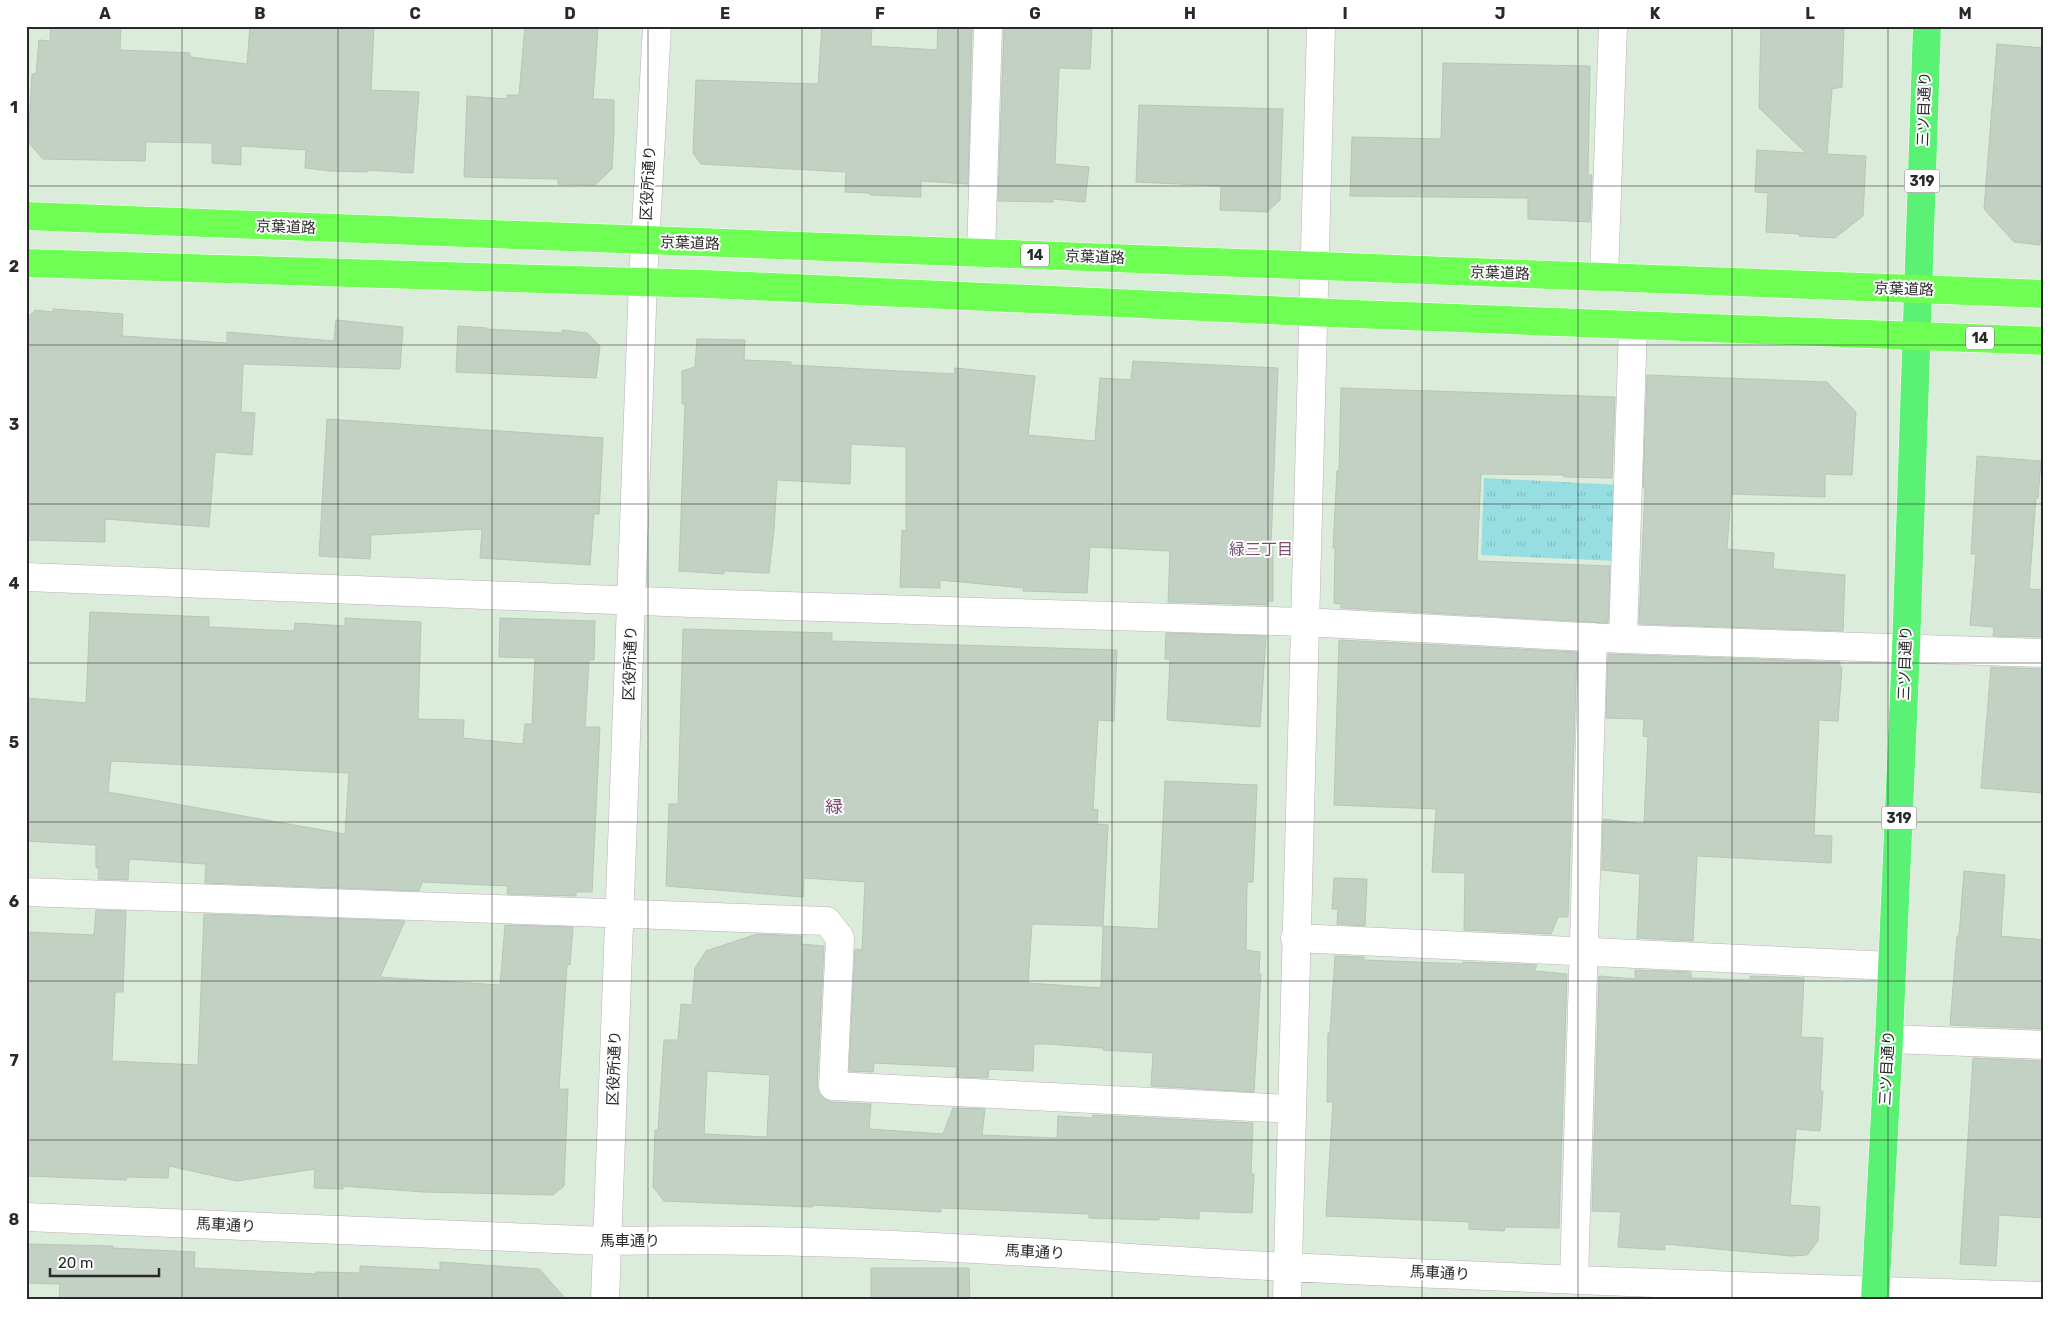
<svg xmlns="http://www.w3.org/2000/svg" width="2070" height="1326" viewBox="0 0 2070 1326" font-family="Rubik,'Noto Sans JP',sans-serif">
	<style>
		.park { fill: url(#park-tufts) }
		.building { fill: #c3d1c4; stroke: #b5c7b5; fill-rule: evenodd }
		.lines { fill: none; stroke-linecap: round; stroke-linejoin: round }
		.minor-casing { stroke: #bdafba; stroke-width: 29 }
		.major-casing { stroke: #fff; stroke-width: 29 }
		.highway-casing { stroke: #fff; stroke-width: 29 }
		.minor { stroke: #fff; stroke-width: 28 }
		.major { stroke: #5bf174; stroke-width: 28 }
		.highway { stroke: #6ffe53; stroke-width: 28 }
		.grid { fill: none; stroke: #292929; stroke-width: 1; stroke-opacity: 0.55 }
		.labels { text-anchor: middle; stroke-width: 4; stroke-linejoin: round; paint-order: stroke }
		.shield { fill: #fff; stroke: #696969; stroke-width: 1 }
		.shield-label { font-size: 14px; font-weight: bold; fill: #292929 }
		.street-label { font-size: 15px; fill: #292929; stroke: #fff }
		.neighbourhood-label { font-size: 16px; fill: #7a4a6f; stroke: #fff }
		.quarter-label { font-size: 18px; fill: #7a4a6f; stroke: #fff }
		.neatline { fill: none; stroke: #292929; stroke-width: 2 }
		.grid-label { font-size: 16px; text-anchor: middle; font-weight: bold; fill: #292929 }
	</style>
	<defs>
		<pattern id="park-tufts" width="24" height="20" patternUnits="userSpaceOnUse" patternTransform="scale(1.25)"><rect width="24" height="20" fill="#97dee3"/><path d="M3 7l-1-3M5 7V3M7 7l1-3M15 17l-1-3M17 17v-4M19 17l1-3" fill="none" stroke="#82bec3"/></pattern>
	</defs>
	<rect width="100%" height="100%" fill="#dbecdb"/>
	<path class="park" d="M1484,478L1620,485L1617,561L1481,555Z"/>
	<path class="building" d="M51,26H121L120,50L190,53V57L247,64L250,26H374L371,90L419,92L413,173L367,170V172L330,171L305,168L306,150L241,146V165L212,163V143L146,142L145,161L43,159L28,142L32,74H36L39,40L50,41Z
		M525,26H563L598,29L593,99L614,100V131L612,169L595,185L558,184V179L464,177L467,96L507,99V95H519Z
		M822,26H872L871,46L937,50L938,26H972L968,184L921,181V197L870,195V193L845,192L846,172L701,164L693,153L696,80L818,84Z
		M1004,26H1092L1090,69L1059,68L1055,164L1089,167L1085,202L1053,199V202L998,201Z
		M1761,26H1844L1842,87L1832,89L1827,154L1866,156L1863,216L1835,238L1799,236L1800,234L1766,232L1768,193L1755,192L1757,150L1806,153L1759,108Z
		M1997,44L2044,48V198L2040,245L2014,242L1984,209Z
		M1443,63L1590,66L1588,175H1592L1590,222L1528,219V198L1350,196L1352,137L1441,139Z
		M1139,105L1283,109L1280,200L1267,212L1220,210L1221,186L1136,182Z
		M53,309L123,314L122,336L227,343V332L334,341L336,320L403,327L400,369L243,364L241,412L255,413L252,455L215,452L209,527L105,519V542L26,540V319L35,310L53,312Z
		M458,326L487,328L486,329L562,333V330L587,333L600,346L596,378L456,372Z
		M697,339L745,340L744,360L791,362V365L954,374L955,368L1035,376L1028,435L1095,441L1100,378L1131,380L1133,361L1278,368L1271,546H1273V601H1268V605L1168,602L1170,551L1090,547L1087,593L1023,591L1024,588L940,580V588L900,587L902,530L906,531V447L851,444L850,484L777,480L774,529L769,573L724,571V574L679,571L685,404H682V371L695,367Z
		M1647,375L1827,382L1856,412L1852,475L1825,474V497L1731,494L1727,549L1774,553L1773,569L1845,575L1843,631L1639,624L1645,488L1643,487Z
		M1341,388L1615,397L1612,478L1564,477V475L1481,474L1477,561L1610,566L1608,623L1341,608V604L1334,603L1335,548H1333L1337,471H1339Z
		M327,419L603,438L599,514H594L590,565L480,558L482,529L371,535L370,559L319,556Z
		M1977,456L2041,461L2038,498H2036L2029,589L2044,590V637L1993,636L1994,627L1970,625L1976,554H1971Z
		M90,612L209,617V627L294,631L295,623L345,626V618L421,622L418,719L464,720L463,738L523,744L525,724H532L535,658L499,657L500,618L595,621L594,660H589L585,727H600L592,892H576V896L507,894L508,886L422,882L419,891L205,883L206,864L129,859L128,880L98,879L99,868H96V845L26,841V698L86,703ZM111,761L349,773L345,834L108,792Z
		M683,629L832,633V641L1117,650L1114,721L1098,720L1093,809L1098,810L1097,824L1108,825L1103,926L1158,929L1165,781L1257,785L1253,882H1247L1246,950L1260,952L1259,974H1261L1254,1092L1151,1086L1153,1053L1103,1050V1048L1047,1044H1034L1033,1071L989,1069L988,1078L956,1077L957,1067L874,1063L873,1072L849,1071L855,949L862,950L865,882L804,878L803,897L666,886L669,804H678ZM1032,924L1103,926L1101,988L1028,983Z
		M1166,633L1266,636L1260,727L1167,720L1170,659H1165Z
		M1339,640L1577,652L1568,917H1558L1551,934L1464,930L1465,873L1432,872L1436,809L1334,805Z
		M1608,654L1840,662V667H1842L1838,721L1819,720L1814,835L1832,836L1831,863L1697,856L1693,941L1637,938L1640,874L1602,870L1603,819L1644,824L1648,737L1643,736L1644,719L1606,718Z
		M1991,667L2044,669V793L1981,788Z
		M1964,871L2005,875L2001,936L2044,940V1029L1950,1025L1957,936H1959Z
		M1334,878L1367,879L1365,926L1337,924L1338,909H1332Z
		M96,910L126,911L123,992H115L112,1061L198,1065L204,914L405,921L380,977L500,985L505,925L573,927L570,965L567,964L559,1089H568L564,1186L553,1195L423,1192L343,1186V1189L314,1188L315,1169L237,1181L169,1166L168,1178L127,1177L126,1180L26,1176V932L94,935Z
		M757,934L802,936L801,944L824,946L817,1085L819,1093L824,1099L832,1102L871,1104L869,1129L943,1134L953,1108L985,1109L982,1135L1057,1138L1058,1116L1093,1118V1115L1253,1123L1251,1174H1254L1252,1213L1199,1211V1219L1159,1217V1220L1089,1218V1214L941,1208V1212L813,1205L812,1207L664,1201L653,1187L655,1130H658L664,1040H678L681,1004L692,1005L695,968L706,951ZM707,1071L770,1075L767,1137L704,1134Z
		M1335,956L1364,957V960L1463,964V962L1537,965L1534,971L1567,974L1559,1228L1505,1227L1504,1231L1469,1229V1222L1326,1216L1333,1102H1327L1328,1033H1330Z
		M1635,970L1691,972V978L1750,980V976L1804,978L1801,1037L1823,1038L1820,1091H1823L1820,1131L1796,1129L1790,1205L1820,1207L1818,1241L1807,1255L1791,1256L1665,1244V1250L1618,1247L1621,1212L1592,1211L1599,976L1635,979Z
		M1973,1058L2044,1061V1218L1999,1215L1996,1266L1960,1264Z
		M26,1244L113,1246V1248L195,1252L194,1268L316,1274V1272L360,1273V1266L440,1270V1262L539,1269L567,1300H59L60,1284L26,1283Z
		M871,1268H969L970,1300H871Z"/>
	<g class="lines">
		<g class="minor-casing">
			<path id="minor" d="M981,253L988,26
				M1604,277L1613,26
				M26,577L691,603L1304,622L1623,639L2044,653
				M1623,639L1633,324
				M26,892L827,921L840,938L833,1086L1290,1109
				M1295,938L1892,966
				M1889,1039L2044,1045
				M26,1217L606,1241C821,1236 1035,1253 1249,1265C1514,1279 1779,1288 2044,1296
				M1574,1279L1593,637
				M605,1300L643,282L657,26
				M1287,1300L1321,26"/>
		</g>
		<g class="major-casing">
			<path id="major" d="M1875,1300L1889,1039L1906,649L1927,26"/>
		</g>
		<g class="highway-casing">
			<path id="highway" d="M26,216L2044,294
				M26,263L706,284L1354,314L2044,341"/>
		</g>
		<use href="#minor" class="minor"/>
		<use href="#major" class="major"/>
		<use href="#highway" class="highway"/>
	</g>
	<path class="grid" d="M182,26V1300M338,26V1300M492,26V1300M648,26V1300M802,26V1300M958,26V1300M1112,26V1300M1268,26V1300M1422,26V1300M1578,26V1300M1732,26V1300M1888,26V1300M26,186H2044M26,345H2044M26,504H2044M26,663H2044M26,822H2044M26,981H2044M26,1140H2044"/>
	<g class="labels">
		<g class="shield">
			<rect x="1904.5" y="169.5" width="35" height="23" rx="4"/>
			<rect x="1021" y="243.5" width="28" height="23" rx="4"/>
			<rect x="1966" y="326.5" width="28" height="23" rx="4"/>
			<rect x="1881.5" y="806.5" width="35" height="23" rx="4"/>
		</g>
		<g class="shield-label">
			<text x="1922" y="186">319</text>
			<text x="1035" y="260">14</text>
			<text x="1980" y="343">14</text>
			<text x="1899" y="823">319</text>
		</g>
		<g class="street-label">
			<text transform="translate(1924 109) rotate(-88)" y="5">三ツ目通り</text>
			<text transform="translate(648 183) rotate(-87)" y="5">区役所通り</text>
			<text transform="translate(286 227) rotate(2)" y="5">京葉道路</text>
			<text transform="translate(690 243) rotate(2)" y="5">京葉道路</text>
			<text transform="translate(1095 257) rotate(2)" y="5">京葉道路</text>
			<text transform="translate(1500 273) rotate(2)" y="5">京葉道路</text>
			<text transform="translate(1904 289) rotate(2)" y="5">京葉道路</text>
			<text transform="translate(630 663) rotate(-88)" y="5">区役所通り</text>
			<text transform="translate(1905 663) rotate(-88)" y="5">三ツ目通り</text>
			<text transform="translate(614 1068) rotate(-88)" y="5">区役所通り</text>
			<text transform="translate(1887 1068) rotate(-87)" y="5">三ツ目通り</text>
			<text transform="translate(226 1225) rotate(3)" y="5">馬車通り</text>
			<text x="630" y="1246">馬車通り</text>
			<text transform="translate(1035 1252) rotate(3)" y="5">馬車通り</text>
			<text transform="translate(1440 1273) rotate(3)" y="5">馬車通り</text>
		</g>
		<g class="neighbourhood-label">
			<text x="1261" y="555">緑三丁目</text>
		</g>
		<g class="quarter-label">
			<text x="834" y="813">緑</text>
		</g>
	</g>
	<rect width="2070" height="1326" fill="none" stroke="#ffffff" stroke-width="55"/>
	<path d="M50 1268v8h109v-8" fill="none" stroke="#292929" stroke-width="2.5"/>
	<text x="58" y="1268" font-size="15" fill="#292929" stroke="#ffffff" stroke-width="4" paint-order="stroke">20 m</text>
	<rect x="28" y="28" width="2014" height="1270" class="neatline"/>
	<g class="grid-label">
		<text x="105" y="19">A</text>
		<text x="260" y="19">B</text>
		<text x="415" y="19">C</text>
		<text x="570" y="19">D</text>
		<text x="725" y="19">E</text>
		<text x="880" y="19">F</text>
		<text x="1035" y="19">G</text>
		<text x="1190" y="19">H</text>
		<text x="1345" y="19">I</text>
		<text x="1500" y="19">J</text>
		<text x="1655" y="19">K</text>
		<text x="1810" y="19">L</text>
		<text x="1965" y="19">M</text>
		<text x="14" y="113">1</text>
		<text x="14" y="272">2</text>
		<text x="14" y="430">3</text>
		<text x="14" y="589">4</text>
		<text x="14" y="748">5</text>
		<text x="14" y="907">6</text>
		<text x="14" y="1066">7</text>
		<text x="14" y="1225">8</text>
	</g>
</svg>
